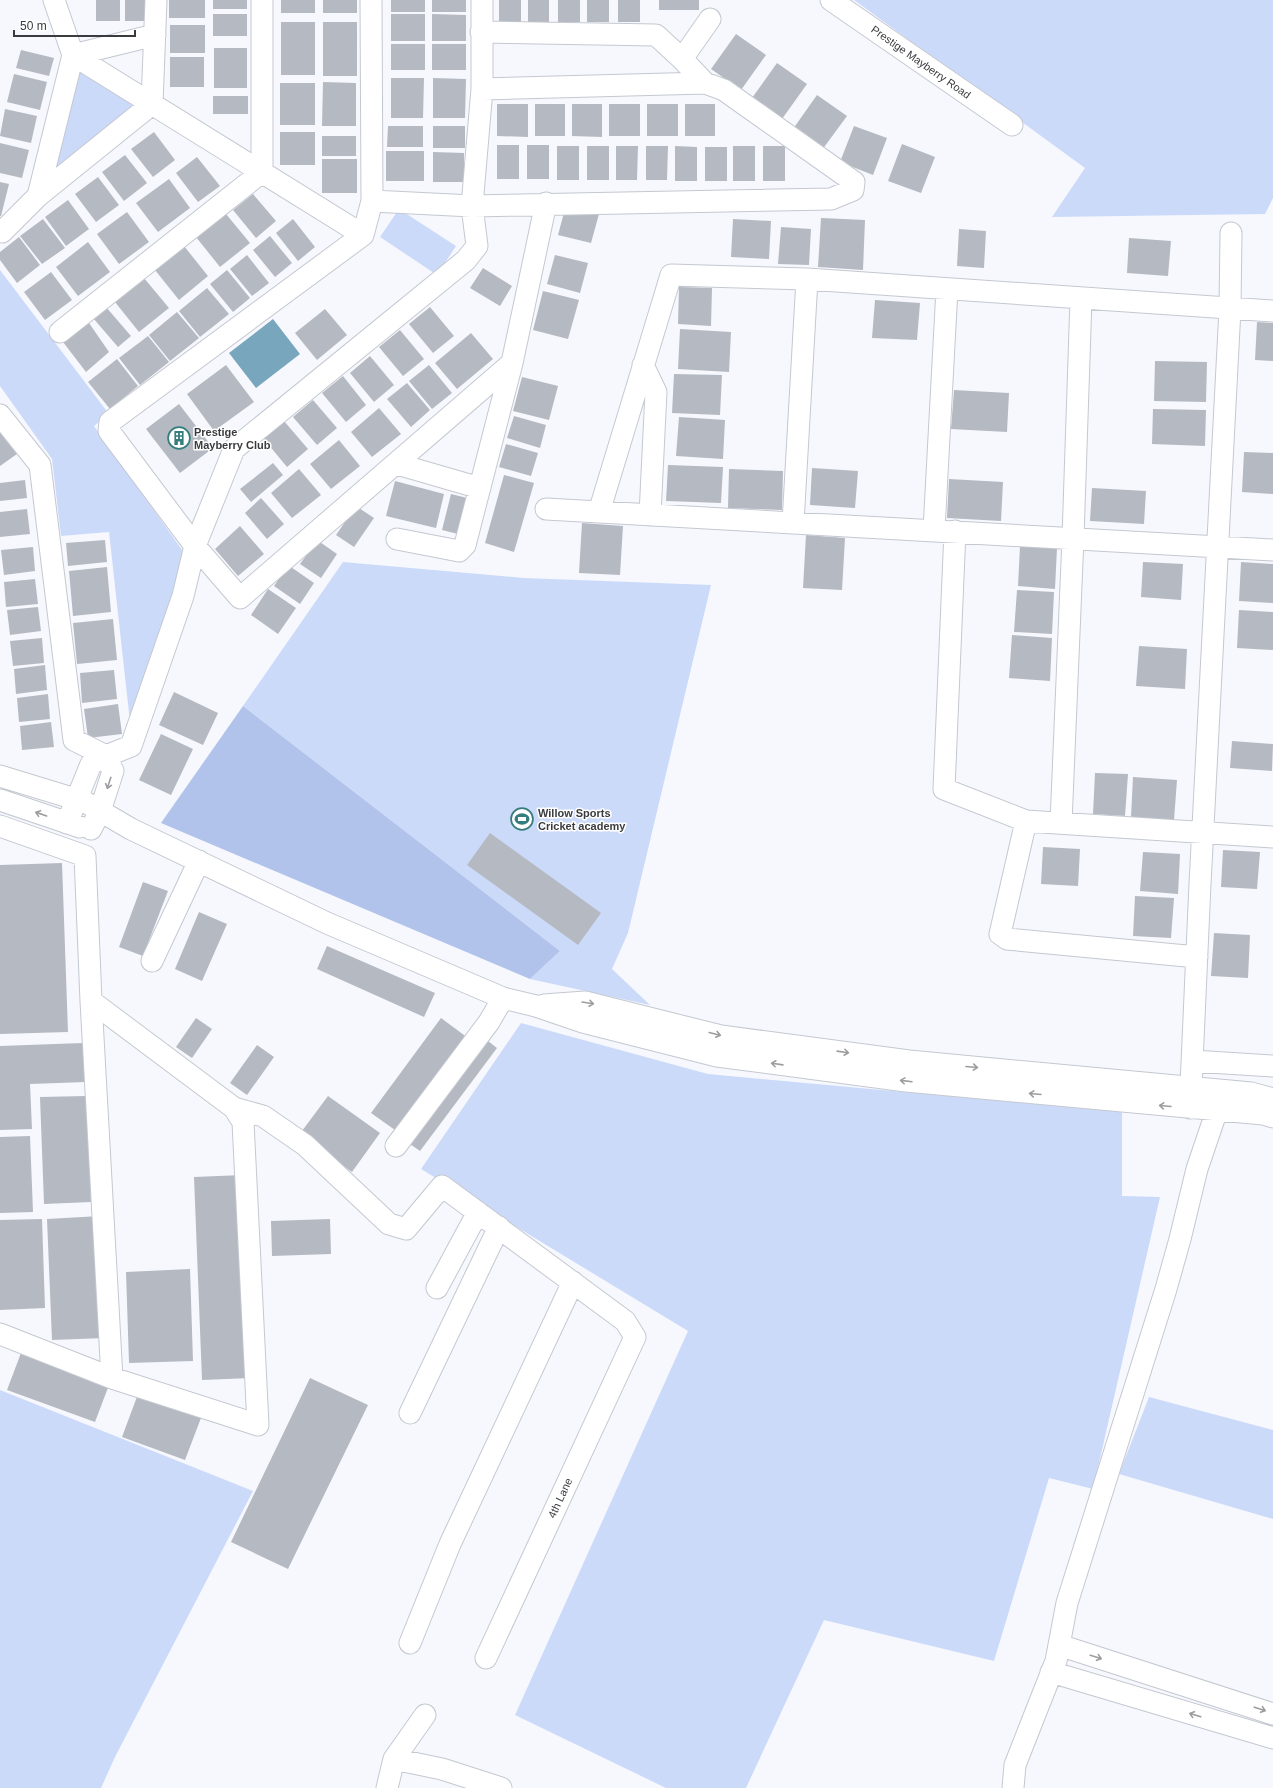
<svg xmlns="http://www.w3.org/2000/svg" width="1273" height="1788" viewBox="0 0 1273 1788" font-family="Helvetica,sans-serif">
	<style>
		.green { fill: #ccdafa }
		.forest { fill: #b1c3ea }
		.water { fill: #78a6bd }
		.building { fill: #b5b9c1 }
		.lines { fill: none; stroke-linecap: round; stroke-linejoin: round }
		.minor-casing { stroke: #c4c8d0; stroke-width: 23 }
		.minor { stroke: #fff; stroke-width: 21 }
		.oneway { stroke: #9c9d9e }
		.labels { text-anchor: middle; stroke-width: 3; stroke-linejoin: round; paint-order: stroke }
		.street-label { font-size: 11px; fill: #3a3b3e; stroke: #fff }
		.poi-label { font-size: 11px; font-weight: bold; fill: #3a3b3e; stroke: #fff; text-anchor: start }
	</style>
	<rect width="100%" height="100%" fill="#f6f8fe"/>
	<path class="green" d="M854,0H1273V198L1265,214L1052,217L1085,168Z
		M77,69L135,104L50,179Z
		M399,209L456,246L437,275L380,237Z
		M0,270L109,414L94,426L185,554L131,731L109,532L61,536L52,459L0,386Z
		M343,562L524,578L711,585L628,933L612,969L650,1005L530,979L560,951L243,706Z
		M521,1023L708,1074L1122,1112V1196L1160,1197L1093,1489L1049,1478L994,1661L824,1620L746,1788H666L515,1715L688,1331L421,1169Z
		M0,1390L253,1491L115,1757L101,1788H0Z
		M1149,1397L1273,1430V1519L1119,1474Z"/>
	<path class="forest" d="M243,706L560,951L530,979L161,823Z"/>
	<path class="water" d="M273,319L300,354L256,388L229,353Z"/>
	<path class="building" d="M96,0H120V21H96Z
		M125,0H148V21H125Z
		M169,0H205V18H169Z
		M213,0H247V9H213Z
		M281,0H315V13H281Z
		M323,0H357V13H323Z
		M391,0H425V12H391Z
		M432,0H466V12H432Z
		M499,0H521V22H499Z
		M528,0H549V22H528Z
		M558,0H580V22H558Z
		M587,0H609V22H587Z
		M618,0H640V22H618Z
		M659,0H699V10H659Z
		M213,14H247V36H213Z
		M391,14H425V41H391Z
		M432,14L466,15V41H432Z
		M281,22H315V75H281Z
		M323,22H357V76H323Z
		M170,25H205V53H170Z
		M736,34L766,55L741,90L711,69Z
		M391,44H425V70H391Z
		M432,44H466V70H432Z
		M214,48H247V88H214Z
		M21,50L54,58L49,76L16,68Z
		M170,57H204V87H170Z
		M777,63L807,84L782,119L752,98Z
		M14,74L47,82L40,110L7,102Z
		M391,78H424L423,118H391Z
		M433,78L466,79L465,118H433Z
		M323,82L356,83V126H322Z
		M280,83H315V125H280Z
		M817,95L847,116L822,150L793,129Z
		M213,96H248V114H213Z
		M497,104H528V137L497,136Z
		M535,104H565V136H535Z
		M572,104H602V137L572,136Z
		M609,104H640V136H609Z
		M647,104H678V136H647Z
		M685,104H715V136H685Z
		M5,109L37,116L31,143L0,136Z
		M388,126H423V147H387Z
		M433,126H465V148H433Z
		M854,126L887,138L873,175L840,162Z
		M154,132L175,160L153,177L131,149Z
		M280,132H315V165H280Z
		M322,136H356V156H322Z
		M0,143L29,150L22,178L0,173Z
		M902,144L935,157L921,193L888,181Z
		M497,145H519V179H497Z
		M527,145H549V179H527Z
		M557,146H579V180H557Z
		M587,146H609V180H587Z
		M616,146H638L637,180H616Z
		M646,146H668L667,180H646Z
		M675,146L697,147V181H675Z
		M733,146H755V181H733Z
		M763,146H785V181H763Z
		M705,147H727V181H705Z
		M386,151H424V181H386Z
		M433,152L464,153V182H433Z
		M125,155L147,183L124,201L102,172Z
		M197,157L220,186L198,202L176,173Z
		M322,159H357V193H322Z
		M98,177L119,205L96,222L75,194Z
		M169,179L190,208L158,232L136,203Z
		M0,182L9,184L1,216H0Z
		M253,194L276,221L256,238L233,210Z
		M68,200L89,229L66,246L45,217Z
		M566,205L599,214L591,243L558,235Z
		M127,212L149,242L119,264L97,234Z
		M226,214L250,243L220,267L196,237Z
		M821,218L865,220L863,270L818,267Z
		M43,219L65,248L42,264L20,236Z
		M293,219L315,247L298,261L276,233Z
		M733,219L771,221L769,259L731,257Z
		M781,227L811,229L809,265L778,264Z
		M959,229L986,231L984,268L957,266Z
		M270,236L292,263L275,277L253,250Z
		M19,237L40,265L17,283L0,260V252Z
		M1129,238L1171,241L1168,276L1127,273Z
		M88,242L110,272L78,296L56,267Z
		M184,246L208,276L179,300L155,270Z
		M247,255L269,283L252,296L230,269Z
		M555,255L588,263L580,293L547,284Z
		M483,268L512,286L500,306L470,288Z
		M227,270L250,298L233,312L210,284Z
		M51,272L72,300L45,320L24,292Z
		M144,278L169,308L139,332L115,302Z
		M679,287L712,288L711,326L678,324Z
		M207,288L229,314L200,337L179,311Z
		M543,291L579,300L568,339L533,330Z
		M875,300L920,303L917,340L872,338Z
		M106,307L131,336L118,347L93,318Z
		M430,307L454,336L433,353L409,324Z
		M325,309L347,335L317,360L295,333Z
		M177,312L199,338L170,361L149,335Z
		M1257,322L1273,323V361L1255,360Z
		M89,323L109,352L86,372L63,342Z
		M680,329L731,332L729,372L678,369Z
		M400,330L424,359L403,376L379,347Z
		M471,333L493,359L457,389L435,363Z
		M148,336L169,362L140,385L119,358Z
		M370,356L394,385L374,402L350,373Z
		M117,359L138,386L110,409L88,382Z
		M1155,361L1207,362L1206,402L1154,401Z
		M226,365L254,402L214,431L187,394Z
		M429,365L452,393L432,409L409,381Z
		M674,374L722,375L720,415L672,413Z
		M343,376L366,405L346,422L322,393Z
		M522,377L558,386L549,420L513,411Z
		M407,383L430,410L411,427L387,399Z
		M954,390L1009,393L1007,432L951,429Z
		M313,400L337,428L317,445L293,417Z
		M179,404L213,448L180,473L146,429Z
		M379,408L401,434L372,457L351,432Z
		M1153,409L1206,410L1205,446L1152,444Z
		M514,416L546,425L540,448L507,438Z
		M679,417L725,420L723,459L676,456Z
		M284,421L308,449L287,467L263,438Z
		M0,429L24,449L0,466Z
		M339,440L360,466L331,489L310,464Z
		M506,444L538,453L531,476L499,467Z
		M1244,452L1273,453V494L1242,492Z
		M273,463L283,475L251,502L240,489Z
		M668,465L723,467L721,503L666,501Z
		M812,468L858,471L855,508L810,505Z
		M299,469L321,495L292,518L271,493Z
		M729,469L783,471L782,510L728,508Z
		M504,475L534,483L514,552L485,543Z
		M949,479L1003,482L1001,521L947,518Z
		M25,480L27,498L0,501V483Z
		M395,481L444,494L436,528L386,516Z
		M1092,488L1146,491L1144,524L1090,521Z
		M451,494L471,499L462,535L442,530Z
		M261,498L284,524L267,539L245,513Z
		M356,506L374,518L354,547L336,535Z
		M27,509L30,534L0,537V512Z
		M582,523L623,526L620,575L579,573Z
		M240,526L264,554L238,576L215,549Z
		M806,535L845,538L842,590L803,588Z
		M105,540L107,562L68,566L66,543Z
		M317,540L337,554L321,578L300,564Z
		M1020,546L1057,548L1055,589L1018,586Z
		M33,547L35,571L4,575L1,550Z
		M1143,562L1183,564L1181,600L1141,597Z
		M1241,562L1273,564V603L1239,601Z
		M288,565L314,583L300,604L274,586Z
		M107,567L111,612L73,616L69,571Z
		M35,579L38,604L6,607L4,582Z
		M268,589L296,608L278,634L251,615Z
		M1017,590L1054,592L1052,634L1014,632Z
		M38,607L41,631L10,635L7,610Z
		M1239,610L1273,612V650L1237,648Z
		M113,619L117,660L77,664L73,623Z
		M1012,635L1052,638L1050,681L1009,678Z
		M42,638L44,663L13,666L10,641Z
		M1139,646L1187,649L1185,689L1136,686Z
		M45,665L47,690L16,694L14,669Z
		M114,670L117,699L82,703L80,673Z
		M174,692L218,713L203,745L159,725Z
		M48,694L50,719L19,722L17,698Z
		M118,704L122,734L88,738L84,709Z
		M51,722L54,747L22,750L20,726Z
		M161,734L193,749L171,795L139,780Z
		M1232,741L1273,744L1272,771L1230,768Z
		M1095,773L1128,774L1125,816L1093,814Z
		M1133,777L1177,780L1174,820L1131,817Z
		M490,833L601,913L578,945L467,865Z
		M1043,847L1080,849L1078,886L1041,884Z
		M1223,850L1260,852L1257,889L1221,887Z
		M1143,852L1180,854L1178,894L1140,891Z
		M62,863L68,1032L0,1034V865Z
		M143,882L168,891L143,956L119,947Z
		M1135,896L1174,898L1171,938L1133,936Z
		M199,912L227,924L202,981L175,969Z
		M1214,933L1250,935L1248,978L1211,976Z
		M327,946L435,993L424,1017L317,969Z
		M196,1018L212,1029L192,1058L176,1047Z
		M441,1018L472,1041L402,1135L371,1113Z
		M484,1038L497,1048L420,1151L407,1142Z
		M83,1043L85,1082L30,1084L32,1129L0,1130V1046Z
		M257,1045L274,1057L247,1095L230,1083Z
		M87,1096L91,1202L44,1204L40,1097Z
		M328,1096L380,1133L352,1172L299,1135Z
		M30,1136L33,1212L0,1213V1137Z
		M243,1175L251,1378L202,1380L194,1177Z
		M100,1216L105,1338L52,1340L47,1219Z
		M42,1219L45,1308L0,1310V1220Z
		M330,1219L331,1254L272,1256L271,1221Z
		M190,1269L193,1361L129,1363L126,1272Z
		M21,1353L109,1385L95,1422L7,1390Z
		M310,1378L368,1405L288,1569L231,1542Z
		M138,1394L201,1418L185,1460L122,1437Z"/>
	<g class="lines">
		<g class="minor-casing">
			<path id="minor" d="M54,0L73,55L363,235
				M371,0L372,201L363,235L110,422L109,431L195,546L240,598L512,363
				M831,0L1012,125
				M481,32L656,35L682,59L705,83
				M682,59L710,19
				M38,196L73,55L155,35
				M372,201L472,206L831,199L853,190L854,182L724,90L705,83L482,89
				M2,232L38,196L152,104L156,0
				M60,332L262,172V0
				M643,365L656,392L650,515
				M0,415L40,465L74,740L106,756L113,771L100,811L91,829
				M397,464L480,488
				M546,509L1273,550
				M599,512L671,275L807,279
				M793,523L807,279L1273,311
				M934,530L947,289
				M955,531L944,789L1026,821L1273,837
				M397,539L459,551L465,545L512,363L546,203
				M0,776L85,802L131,829L327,923L503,998L536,1006L583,1022L717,1056L906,1081L1263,1114L1273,1117
				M0,800L80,827
				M1026,821L1000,934L1007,939L1197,957
				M67,823L91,764L106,756L131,746L183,596L195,546L234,449L466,260L477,246L472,206L482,89V0
				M1061,823L1073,538L1081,299
				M0,826L85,856L91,1001L112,1378
				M152,961L199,861
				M544,1005L585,1002L721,1036L909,1061L1251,1093L1273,1099
				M1193,1061L1273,1066
				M234,1108L263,1116L305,1145L389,1224L406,1229L442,1186L625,1321L635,1337L486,1658
				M1190,1108L1200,884L1230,309L1231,233
				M396,1146L489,1022L503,998
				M437,1288L478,1212
				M0,1334L112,1378L258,1425L243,1122L234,1108L91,1001
				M410,1413L499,1227
				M410,1643L450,1544L573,1282
				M1059,1645L1273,1714
				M1051,1672L1273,1738
				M394,1759L442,1769L501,1788
				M387,1788L394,1759L425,1715
				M1013,1788L1015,1765L1056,1661L1067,1603L1166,1289L1180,1239L1197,1169L1217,1110L1219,1098"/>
		</g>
		<use href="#minor" class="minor"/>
	</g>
	<defs><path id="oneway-shaft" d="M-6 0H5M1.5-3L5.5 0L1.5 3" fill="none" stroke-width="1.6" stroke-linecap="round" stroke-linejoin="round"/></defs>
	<g class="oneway">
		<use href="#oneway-shaft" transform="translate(109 783) rotate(108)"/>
		<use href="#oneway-shaft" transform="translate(41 814) rotate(-161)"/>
		<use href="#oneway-shaft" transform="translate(588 1003) rotate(9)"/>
		<use href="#oneway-shaft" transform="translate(715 1034) rotate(14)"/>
		<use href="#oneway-shaft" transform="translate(843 1052) rotate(8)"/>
		<use href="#oneway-shaft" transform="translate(777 1064) rotate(-172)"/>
		<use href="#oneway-shaft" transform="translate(972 1067) rotate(5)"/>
		<use href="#oneway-shaft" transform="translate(906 1081) rotate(-173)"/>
		<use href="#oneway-shaft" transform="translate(1035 1094) rotate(-175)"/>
		<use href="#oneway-shaft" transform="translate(1165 1106) rotate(-175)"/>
		<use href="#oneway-shaft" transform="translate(1096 1657) rotate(18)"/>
		<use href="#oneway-shaft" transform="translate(1260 1709) rotate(18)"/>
		<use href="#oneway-shaft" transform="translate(1195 1715) rotate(-163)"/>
	</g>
	<defs>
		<g id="building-ring" transform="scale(1.15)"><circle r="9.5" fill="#fff" stroke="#357e7d" stroke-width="1.5"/><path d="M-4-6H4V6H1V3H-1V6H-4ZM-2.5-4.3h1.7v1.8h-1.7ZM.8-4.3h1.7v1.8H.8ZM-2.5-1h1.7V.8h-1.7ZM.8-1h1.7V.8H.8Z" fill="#357e7d"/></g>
		<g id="stadium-ring" transform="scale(1.15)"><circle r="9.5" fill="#fff" stroke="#357e7d" stroke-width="1.5"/><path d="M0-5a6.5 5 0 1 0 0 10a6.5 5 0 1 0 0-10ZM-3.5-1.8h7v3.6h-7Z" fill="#357e7d"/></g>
	</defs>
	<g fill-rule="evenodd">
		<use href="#building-ring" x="179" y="438"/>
		<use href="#stadium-ring" x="522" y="819"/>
	</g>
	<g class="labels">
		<g class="street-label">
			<text transform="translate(921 62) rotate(35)" y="4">Prestige Mayberry Road</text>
			<text transform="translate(560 1498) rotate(-65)" y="4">4th Lane</text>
		</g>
		<g class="poi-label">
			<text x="194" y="436">Prestige<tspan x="194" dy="13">Mayberry Club</tspan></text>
			<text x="538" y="817">Willow Sports<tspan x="538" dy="13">Cricket academy</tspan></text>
		</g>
	</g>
	<path d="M14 30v6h121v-6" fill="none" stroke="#3a3b3e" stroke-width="2"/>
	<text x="20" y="30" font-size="12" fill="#3a3b3e" stroke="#ffffff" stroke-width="3" paint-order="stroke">50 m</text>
</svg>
